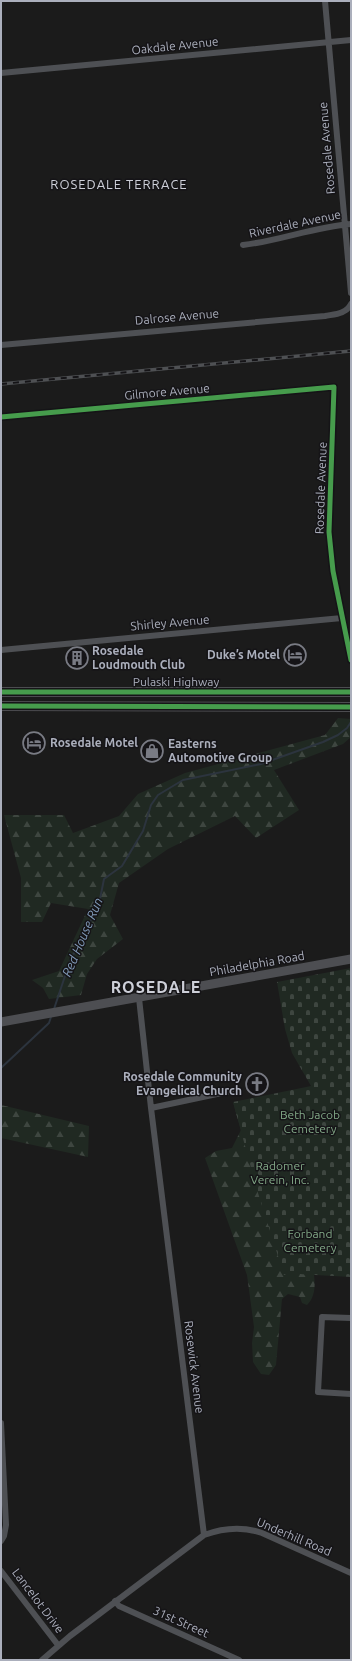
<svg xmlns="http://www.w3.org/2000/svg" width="352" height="1661" viewBox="0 0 352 1661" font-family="Ubuntu,sans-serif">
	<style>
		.forest { fill: url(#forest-firs) }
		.cemetery { fill: url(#cemetery-stones) }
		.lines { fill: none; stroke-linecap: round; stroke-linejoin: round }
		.stream { stroke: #2c343e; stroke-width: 2 }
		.minor { stroke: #4e5054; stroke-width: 6 }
		.secondary { stroke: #4d4e52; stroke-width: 9 }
		.trunk { stroke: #4c4c50; stroke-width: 10 }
		.rail-casing { stroke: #4e5053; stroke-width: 3.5 }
		.rail { stroke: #151417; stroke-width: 2; stroke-dasharray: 6; stroke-linecap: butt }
		.cycleway-casing { stroke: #151417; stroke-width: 8 }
		.cycleway { stroke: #469c4c; stroke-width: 5 }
		.labels { text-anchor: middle; stroke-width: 3; stroke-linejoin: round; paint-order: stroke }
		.street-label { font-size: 12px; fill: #abafbc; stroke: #151417 }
		.poi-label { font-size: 12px; font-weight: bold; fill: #abafbc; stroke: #151417; text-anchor: start }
		.park-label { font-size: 12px; fill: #82a887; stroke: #151417 }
		.neighbourhood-label { font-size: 13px; letter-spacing: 1px; fill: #cdcfd8; stroke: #151417 }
		.water-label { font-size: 13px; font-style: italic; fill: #819ab8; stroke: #151417 }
		.district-label { font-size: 16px; font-weight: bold; letter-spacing: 1px; fill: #cdcfd8; stroke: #151417 }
	</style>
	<defs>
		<pattern id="forest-firs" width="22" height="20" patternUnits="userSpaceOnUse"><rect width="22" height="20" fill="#202922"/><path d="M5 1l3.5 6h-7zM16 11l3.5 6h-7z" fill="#3e4640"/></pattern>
		<pattern id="cemetery-stones" width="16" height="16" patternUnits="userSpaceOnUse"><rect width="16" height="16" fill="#202922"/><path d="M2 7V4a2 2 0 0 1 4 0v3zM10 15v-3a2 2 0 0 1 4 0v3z" fill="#3e4640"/></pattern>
	</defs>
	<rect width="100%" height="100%" fill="#1b1b1b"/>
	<path class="forest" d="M338,718L351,719V737L343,744L274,770L299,810L256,838L235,816L168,849L119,883L110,915L123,939L97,959L87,974L81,995L49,999L43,988L32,980L59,971L88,909L51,903L42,922H21V878L4,815H64L73,833L119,816L138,794L185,773L325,735Z
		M233,1102L311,1259C314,1274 319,1293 307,1305L302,1303L300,1297L288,1294L282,1299L276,1365L269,1375L261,1374L253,1362L252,1343L254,1327L247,1275L205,1158L216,1151L232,1148L241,1130Z
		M1,1105L89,1126L88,1157L1,1138Z"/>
	<path class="cemetery" d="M351,968V1277L298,1274L284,1275L258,1193L233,1102L311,1086L292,1053L285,1029L277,982Z"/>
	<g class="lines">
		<path class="stream" d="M54,1009L70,961L99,904L104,879L122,866L143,831L151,805L158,795L183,780L261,764L323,742L338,735L347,728L351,722
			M1,1068L49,1023L51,1017"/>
		<path class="minor" d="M325,1L351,293
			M1,73L351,40
			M243,245C279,241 314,227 351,224
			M1,345L325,316C335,314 346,314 351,304
			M1,417L334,387L329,532L333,571L351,660
			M1,650L342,618
			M139,998L151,1108L204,1535
			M151,1108L231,1091
			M351,1318L322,1317L318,1392L351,1394
			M1,1423L6,1525L4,1536L1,1541
			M1,1571L58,1645
			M115,1601L119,1606L239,1660
			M42,1660L70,1636L204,1535C223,1528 242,1526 262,1533L351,1573"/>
		<path class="secondary" d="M1,1022L351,959"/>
		<path class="trunk" d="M1,692H351
			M1,706L351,707"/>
		<g class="rail-casing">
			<path id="rail" d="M1,384L351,351"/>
		</g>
		<use href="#rail" class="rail"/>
		<g class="cycleway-casing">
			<path id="cycleway" d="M1,417L334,387L329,532L333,571L351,660
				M1,692H351
				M1,706L351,707"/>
		</g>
		<use href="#cycleway" class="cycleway"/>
	</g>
	<defs>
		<g id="hotel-ring" transform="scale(1.15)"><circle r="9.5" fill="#151417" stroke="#797b84" stroke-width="1.5"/><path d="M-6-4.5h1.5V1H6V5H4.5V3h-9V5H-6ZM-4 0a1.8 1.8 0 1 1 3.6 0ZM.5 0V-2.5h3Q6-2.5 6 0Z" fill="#797b84"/></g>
		<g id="building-ring" transform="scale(1.15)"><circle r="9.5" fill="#151417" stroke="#797b84" stroke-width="1.5"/><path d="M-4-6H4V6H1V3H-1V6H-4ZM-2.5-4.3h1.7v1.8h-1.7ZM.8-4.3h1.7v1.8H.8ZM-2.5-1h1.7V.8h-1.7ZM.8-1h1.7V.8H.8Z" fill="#797b84"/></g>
		<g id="shop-ring" transform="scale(1.15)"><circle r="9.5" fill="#151417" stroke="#797b84" stroke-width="1.5"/><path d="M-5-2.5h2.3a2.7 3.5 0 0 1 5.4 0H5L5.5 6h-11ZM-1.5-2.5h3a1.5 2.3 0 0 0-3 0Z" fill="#797b84"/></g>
		<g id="church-ring" transform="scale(1.15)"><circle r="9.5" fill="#151417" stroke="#797b84" stroke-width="1.5"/><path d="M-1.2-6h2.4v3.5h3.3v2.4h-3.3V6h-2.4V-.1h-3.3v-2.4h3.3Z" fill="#797b84"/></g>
	</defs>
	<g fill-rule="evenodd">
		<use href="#hotel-ring" x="295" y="655"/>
		<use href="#building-ring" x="77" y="658"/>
		<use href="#hotel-ring" x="34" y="743"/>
		<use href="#shop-ring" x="152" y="751"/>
		<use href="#church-ring" x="257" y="1084"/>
	</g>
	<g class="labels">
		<g class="street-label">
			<text transform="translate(175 46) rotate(-6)" y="4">Oakdale Avenue</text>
			<text transform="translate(327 148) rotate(-95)" y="4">Rosedale Avenue</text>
			<text transform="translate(295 224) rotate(-12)" y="4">Riverdale Avenue</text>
			<text transform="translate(177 317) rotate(-5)" y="4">Dalrose Avenue</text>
			<text transform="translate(167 392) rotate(-5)" y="4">Gilmore Avenue</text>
			<text transform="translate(321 488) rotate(-88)" y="4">Rosedale Avenue</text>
			<text transform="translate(170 623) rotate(-5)" y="4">Shirley Avenue</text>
			<text x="176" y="686">Pulaski Highway</text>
			<text transform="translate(257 964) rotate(-10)" y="4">Philadelphia Road</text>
			<text transform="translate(194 1367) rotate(83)" y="4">Rosewick Avenue</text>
			<text transform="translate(294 1537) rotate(23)" y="4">Underhill Road</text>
			<text transform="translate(38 1601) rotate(53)" y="4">Lancelot Drive</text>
			<text transform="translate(181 1622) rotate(24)" y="4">31st Street</text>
		</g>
		<g class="poi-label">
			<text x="92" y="655">Rosedale<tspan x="92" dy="14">Loudmouth Club</tspan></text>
			<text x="280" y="659" text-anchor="end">Duke’s Motel</text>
			<text x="50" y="747">Rosedale Motel</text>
			<text x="168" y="748">Easterns<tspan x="168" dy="14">Automotive Group</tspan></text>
			<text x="242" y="1081" text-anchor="end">Rosedale Community<tspan x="242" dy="14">Evangelical Church</tspan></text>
		</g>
		<g class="park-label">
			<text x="310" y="1119">Beth Jacob<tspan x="310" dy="14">Cemetery</tspan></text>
			<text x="280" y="1170">Radomer<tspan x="280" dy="14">Verein, Inc.</tspan></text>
			<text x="310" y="1238">Forband<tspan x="310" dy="14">Cemetery</tspan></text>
		</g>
		<g class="neighbourhood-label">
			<text x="119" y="189">ROSEDALE TERRACE</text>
		</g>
		<g class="water-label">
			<text transform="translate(82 937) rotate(-67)" y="5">Red House Run</text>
		</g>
		<g class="district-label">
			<text x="156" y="993">ROSEDALE</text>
		</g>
	</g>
	<rect width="352" height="1661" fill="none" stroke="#abafbc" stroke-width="4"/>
</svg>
